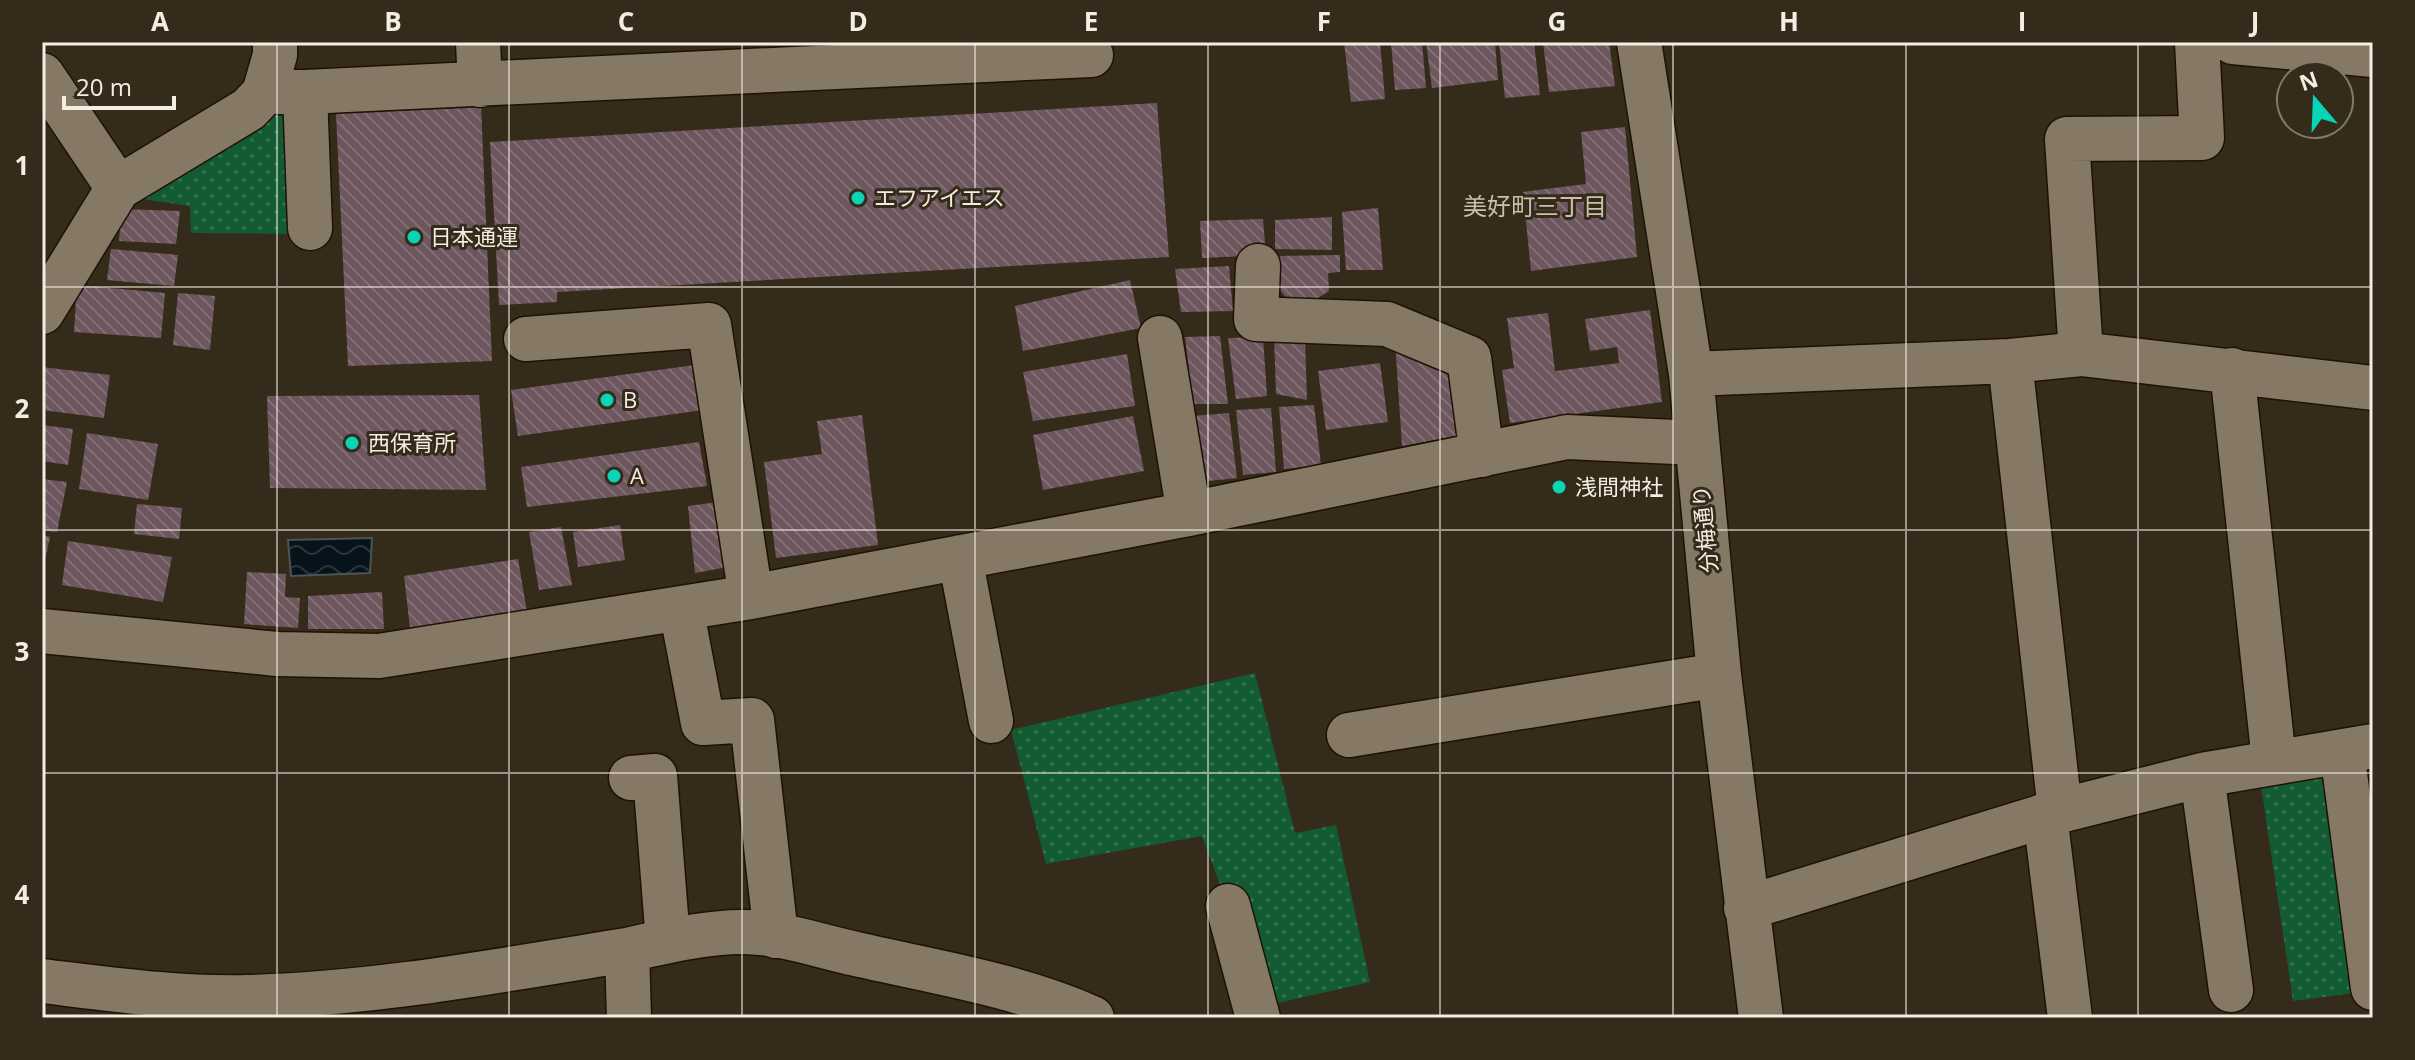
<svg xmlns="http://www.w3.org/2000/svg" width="2415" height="1060" viewBox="0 0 2415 1060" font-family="'Open Sans','Noto Sans JP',sans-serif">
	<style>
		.park { fill: url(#park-dots) }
		.water { fill: url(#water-waves); stroke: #4d5456; stroke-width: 2 }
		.building { fill: url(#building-back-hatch) }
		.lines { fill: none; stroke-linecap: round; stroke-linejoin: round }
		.minor-casing { stroke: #1c1304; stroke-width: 47 }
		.minor { stroke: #857966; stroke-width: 44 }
		.grid { fill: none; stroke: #f4ede3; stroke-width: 2; stroke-opacity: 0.55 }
		.poi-dot { fill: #07d5b6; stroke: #352b1a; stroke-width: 3 }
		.labels { text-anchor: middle; stroke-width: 6; stroke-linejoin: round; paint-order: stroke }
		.poi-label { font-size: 22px; fill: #f4ede3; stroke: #352b1a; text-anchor: start }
		.street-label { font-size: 22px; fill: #f4ede3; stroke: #352b1a }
		.neighbourhood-label { font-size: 24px; fill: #ccbfab; stroke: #352b1a }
		.neatline { fill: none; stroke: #f4ede3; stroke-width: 3 }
		.grid-label { font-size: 26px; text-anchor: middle; font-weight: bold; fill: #f4ede3 }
	</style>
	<defs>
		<pattern id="park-dots" width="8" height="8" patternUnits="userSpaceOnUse" patternTransform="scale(2)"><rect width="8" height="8" fill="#135b32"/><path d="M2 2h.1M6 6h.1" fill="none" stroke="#367350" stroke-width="1.8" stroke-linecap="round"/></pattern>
		<pattern id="water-waves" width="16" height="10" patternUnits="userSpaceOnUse" patternTransform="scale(2)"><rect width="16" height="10" fill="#06131a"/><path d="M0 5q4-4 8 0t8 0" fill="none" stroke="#2b363b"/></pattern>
		<pattern id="building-back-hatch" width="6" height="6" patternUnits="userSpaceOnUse" patternTransform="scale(2)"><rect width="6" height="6" fill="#6d565d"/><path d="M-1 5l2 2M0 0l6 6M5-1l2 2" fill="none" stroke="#826f74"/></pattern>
	</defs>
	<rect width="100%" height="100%" fill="#352b1a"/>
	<path class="park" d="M295,101L297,234L191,233L190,206L128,197Z
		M1255,673L1295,833L1336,825L1370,982L1265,1006L1202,836L1046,864L1011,730Z
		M2330,759L2361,992L2293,1001L2259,772Z"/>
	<path class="water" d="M372,538L370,573L291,576L288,540Z"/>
	<path class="building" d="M1344,42H1380L1385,99L1351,102Z
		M1391,42H1422L1426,88L1395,90Z
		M1426,42H1495L1498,80L1432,88Z
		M1499,42H1534L1540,95L1505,98Z
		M1543,42H1609L1615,86L1549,92Z
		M1157,103L1169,257L557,292V302L499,305L490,142Z
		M481,105L492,361L348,366L336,113Z
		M1625,127L1637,257L1531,271L1523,192L1586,184L1581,132Z
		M1378,208L1383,270H1346L1342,212Z
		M122,209L180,211L176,244L119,241Z
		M1332,217V250L1275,249V220Z
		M1263,219L1266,255L1202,258L1200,221Z
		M111,249L178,255L174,286L107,280Z
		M1340,255V272L1328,273L1329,291L1313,301L1288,300L1276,285L1275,256Z
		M1229,266L1233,311L1181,312L1175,269Z
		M1130,280L1141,328L1023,351L1015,306Z
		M77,285L165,293L161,338L74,332Z
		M178,293L215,296L210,350L173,345Z
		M1650,310L1662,402L1510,423L1502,370L1514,368L1507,318L1548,313L1555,371L1619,363L1617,347L1590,351L1585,319Z
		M1274,335L1305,339L1307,400L1276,394Z
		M1220,336L1228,404H1193L1185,337Z
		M1263,337L1267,396L1236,399L1228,338Z
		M1395,341L1454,364L1463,435L1402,446Z
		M1127,354L1135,406L1033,421L1023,372Z
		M1380,363L1388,422L1326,430L1318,371Z
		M695,365L703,410L518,436L511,390Z
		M42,367L110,375L104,418L42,410Z
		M479,395L486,490L270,488L267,396Z
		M1314,405L1321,465L1284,469L1279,407Z
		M1271,408L1276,472L1243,475L1236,410Z
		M1229,413L1237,478L1199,482L1192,416Z
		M862,415L878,545L776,558L764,462L822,454L817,421Z
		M1133,416L1144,471L1043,490L1033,435Z
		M42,425L73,429L68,465L42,461Z
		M87,433L158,444L148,500L79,489Z
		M699,442L707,486L527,507L521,467Z
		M42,479L67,482L57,532L42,530Z
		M718,502L728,567L695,573L688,506Z
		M137,504L182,508L179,539L134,534Z
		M620,525L625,560L578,567L573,532Z
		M561,527L572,585L539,590L529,532Z
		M42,535L50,537L43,570H42Z
		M68,541L172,557L163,602L62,585Z
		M518,559L527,612L410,628L404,576Z
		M247,572L286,574L285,597L300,598L298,628L244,624Z
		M382,592L384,629H308V596Z"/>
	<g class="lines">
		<g class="minor-casing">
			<path id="minor" d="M478,42L480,85
				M1639,42L1691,374L1719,675L1761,1018
				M2233,42L2373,55
				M42,75L118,188
				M278,92H305L310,228
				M305,92L1091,55
				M1258,266L1256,319L1387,324L1469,358L1482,455
				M42,312L118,188L249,109L264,93L275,55V42
				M1160,338L1189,514
				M526,339L709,325L751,597
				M2081,354L2067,139L2202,138L2197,42
				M2010,361L2060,811
				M2232,370L2274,761
				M1691,374L2010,361L2081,354L2373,388
				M960,557L991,721
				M681,608L703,723L752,720L776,936
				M42,631L277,654L379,656L751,597L1189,514L1567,437L1697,443
				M1349,735L1719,675
				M2342,751L2373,988
				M2202,775L2231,990
				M631,778L655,776L668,941
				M2045,815L2070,1018
				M1228,906L1258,1018
				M1746,908L2060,811L2202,775L2373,746
				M627,950L629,1018
				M42,981C110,989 179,999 248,997C375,994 501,970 627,950C663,942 705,932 742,932C780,932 819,946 856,954C935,972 1018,985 1092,1018"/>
		</g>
		<use href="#minor" class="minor"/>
	</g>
	<path class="grid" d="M277,42V1018M509,42V1018M742,42V1018M975,42V1018M1208,42V1018M1440,42V1018M1673,42V1018M1906,42V1018M2138,42V1018M42,287H2373M42,530H2373M42,773H2373"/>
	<g class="poi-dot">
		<circle cx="858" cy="198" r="8"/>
		<circle cx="414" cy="237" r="8"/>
		<circle cx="607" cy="400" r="8"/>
		<circle cx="352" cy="443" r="8"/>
		<circle cx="614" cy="476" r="8"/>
		<circle cx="1559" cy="487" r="8"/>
	</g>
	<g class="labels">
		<g class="poi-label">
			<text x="874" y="206">エフアイエス</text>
			<text x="430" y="245">日本通運</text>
			<text x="623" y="408">B</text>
			<text x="368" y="451">西保育所</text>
			<text x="630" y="484">A</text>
			<text x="1575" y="495">浅間神社</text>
		</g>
		<g class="street-label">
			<text transform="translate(1705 529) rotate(-96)" y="8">分梅通り</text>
		</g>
		<g class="neighbourhood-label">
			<text x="1535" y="215">美好町三丁目</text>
		</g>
	</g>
	<rect width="2415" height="1060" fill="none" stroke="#352b1a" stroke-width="88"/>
	<g transform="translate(2315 100) rotate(341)"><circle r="38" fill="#352b1a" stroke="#81796a" stroke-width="2"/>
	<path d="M0-6L14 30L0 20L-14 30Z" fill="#07d5b6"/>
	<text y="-12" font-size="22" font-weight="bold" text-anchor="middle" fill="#f4ede3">N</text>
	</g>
	<path d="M64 96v12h110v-12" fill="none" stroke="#f4ede3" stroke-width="4"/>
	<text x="76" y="96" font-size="24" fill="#f4ede3" stroke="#352b1a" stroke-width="6" paint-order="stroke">20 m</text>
	<rect x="44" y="44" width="2327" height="972" class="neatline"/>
	<g class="grid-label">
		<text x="160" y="31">A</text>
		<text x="393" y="31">B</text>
		<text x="626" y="31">C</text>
		<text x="858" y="31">D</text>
		<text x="1091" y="31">E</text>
		<text x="1324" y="31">F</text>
		<text x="1557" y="31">G</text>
		<text x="1789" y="31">H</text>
		<text x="2022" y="31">I</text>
		<text x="2255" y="31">J</text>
		<text x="22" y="175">1</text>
		<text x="22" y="418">2</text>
		<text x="22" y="661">3</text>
		<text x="22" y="904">4</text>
	</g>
</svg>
